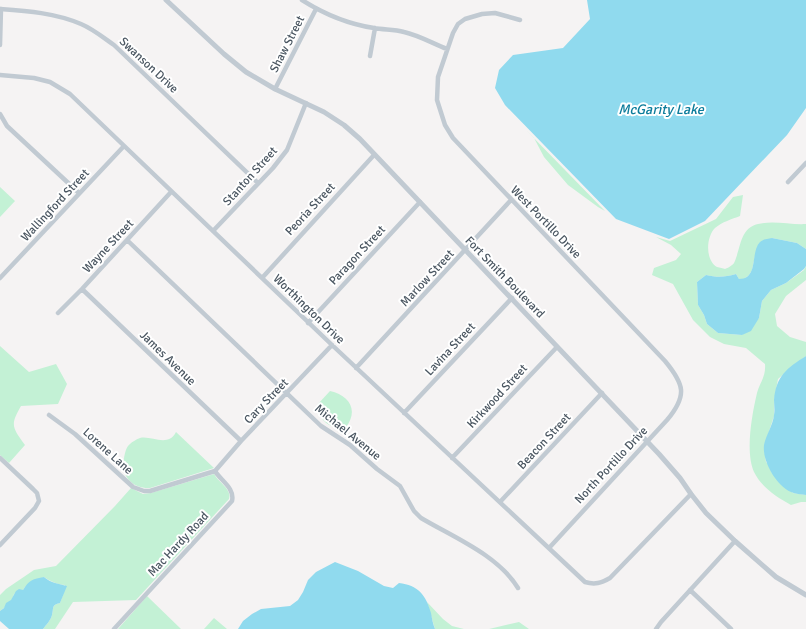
<svg xmlns="http://www.w3.org/2000/svg" width="806" height="629" viewBox="0 0 806 629" font-family="Signika,sans-serif">
	<style>
		.green { fill: #c3f1d5 }
		.water { fill: #90daee }
		.lines { fill: none; stroke-linecap: round; stroke-linejoin: round }
		.minor { stroke: #c1cad2; stroke-width: 4.5 }
		.tertiary { stroke: #c1cad2; stroke-width: 5 }
		.labels { text-anchor: middle; stroke-width: 4; stroke-linejoin: round; paint-order: stroke }
		.street-label { font-size: 12px; fill: #4a5661; stroke: #fff }
		.water-label { font-size: 14px; font-style: italic; fill: #0c7c9b; stroke: #fff }
	</style>
	<rect width="100%" height="100%" fill="#f5f3f3"/>
	<path class="green" d="M526,130L605,211L598,207L568,185L544,157L534,138Z
		M0,187L15,201L0,217Z
		M743,195L740,216C732,219 722,222 715,228C706,237 705,260 717,267C720,268 723,268 725,269C727,268 730,267 732,265C734,264 735,261 736,258C741,245 741,228 758,224C774,220 790,225 806,224V249L797,243L772,238L755,256L752,270L749,275L744,279H739L736,274C725,277 717,278 706,275L697,282L698,305L704,315L707,324L718,333L742,335L759,318L762,301L771,290L786,283L804,270L806,266V280L786,296L775,314L777,326L790,337L806,342V356L794,365L778,379L774,401V416L764,447L766,462L768,464L772,473L793,493L806,495V502H801L791,505C777,497 762,488 754,472C745,452 752,414 757,393C760,382 766,377 765,364L746,348L724,344L710,337L693,320L673,284L652,275L654,268L676,260L681,254L671,245L656,237L670,241L716,219L733,197Z
		M0,346L29,372L56,364L67,384L58,404L21,406C10,425 12,427 25,445L9,463L0,455Z
		M330,391C349,395 359,410 346,427C330,430 324,422 315,410L318,404Z
		M176,432L214,468L150,488C132,489 120,475 124,458C125,453 126,447 130,444C132,442 137,439 140,438C151,435 168,448 176,432Z
		M214,474C219,483 232,489 229,499L136,600L73,602L55,629H43C46,625 51,620 52,615C54,608 51,605 60,603L63,595L65,585C58,585 50,581 44,577L25,587L23,590L14,594C13,601 5,607 0,611V595L6,589L34,570L56,566L115,506L131,488L143,494L151,493Z
		M147,596L181,629H118Z
		M427,602L443,619L452,626L464,629H435Z
		M214,618L227,629H204Z
		M519,622L529,629H489Z"/>
	<path class="water" d="M587,0H806V108L787,135L705,221L669,239L616,219L505,105L495,88L499,70L513,55L563,48L590,19Z
		M772,238L797,243L806,249V266L804,269L786,283L771,290L762,301L759,318L751,331L742,335L718,333L707,324L704,315L698,305L697,282L706,275C718,278 725,277 736,274L739,279C759,279 750,252 760,242C763,239 768,239 772,238Z
		M806,356V495C801,494 795,494 791,492C776,485 762,461 764,445C766,435 773,425 774,415C775,410 774,405 774,400C776,376 787,368 806,356Z
		M335,562L358,571L384,586L393,588L399,583C418,585 426,595 431,613C432,619 433,624 435,629H238L243,621L252,614L261,609L290,606L298,600L303,592L308,580L316,572Z
		M44,577C51,583 59,584 67,586L60,603C51,605 54,608 52,615C51,620 46,625 43,629H9L0,621V611L4,608L6,603L11,600L16,591L19,589L23,590C29,580 33,579 44,577Z"/>
	<g class="lines">
		<path class="minor" d="M302,0C324,14 348,24 374,28C384,30 394,29 404,32C418,35 434,44 447,49
			M0,9C28,11 55,13 81,24C93,29 104,38 114,45L258,183
			M520,20L495,13L482,14L465,19L458,24L453,33L438,77L437,100L445,125L453,138L665,361C684,384 688,395 667,420L549,548
			M0,45L1,9
			M370,56L375,28
			M0,75L34,78L50,82L70,94L332,345L585,582C595,585 601,583 610,578L691,494
			M275,89L316,9
			M0,114L7,126L79,193
			M788,182L806,163
			M213,231L273,168L287,150L306,103
			M127,240L321,426L350,445L377,469L400,486L414,511L421,518C453,537 498,555 518,588
			M0,278L124,146
			M262,278L374,155
			M82,289L241,441
			M58,313L82,289L171,192
			M308,323L420,202
			M356,368L511,200
			M404,413L512,298
			M49,415L75,434L133,487L144,491H150L215,471
			M0,458L33,489L37,493L39,501L35,508L0,545
			M452,458L557,347
			M215,471L241,441L332,345
			M500,502L602,393
			M690,590L731,629
			M114,629L232,501C235,488 221,481 215,471
			M656,629L661,622L735,541"/>
		<path class="tertiary" d="M166,0L224,54L246,72L275,89L324,112L344,125L360,139L659,454L680,478L691,494L706,513L735,541L776,577L806,595"/>
	</g>
	<g class="labels">
		<g class="street-label">
			<text transform="translate(287 44) rotate(-63)" y="4">Shaw Street</text>
			<text transform="translate(149 65) rotate(43)" y="4">Swanson Drive</text>
			<text transform="translate(250 176) rotate(-48)" y="4">Stanton Street</text>
			<text transform="translate(55 205) rotate(-47)" y="4">Wallingford Street</text>
			<text transform="translate(310 209) rotate(-47)" y="4">Peoria Street</text>
			<text transform="translate(546 222) rotate(46)" y="4">West Portillo Drive</text>
			<text transform="translate(108 246) rotate(-47)" y="4">Wayne Street</text>
			<text transform="translate(357 255) rotate(-47)" y="4">Paragon Street</text>
			<text transform="translate(505 277) rotate(46)" y="4">Fort Smith Boulevard</text>
			<text transform="translate(427 278) rotate(-47)" y="4">Marlow Street</text>
			<text transform="translate(309 309) rotate(44)" y="4">Worthington Drive</text>
			<text transform="translate(450 349) rotate(-47)" y="4">Lavina Street</text>
			<text transform="translate(168 358) rotate(44)" y="4">James Avenue</text>
			<text transform="translate(497 396) rotate(-47)" y="4">Kirkwood Street</text>
			<text transform="translate(266 401) rotate(-46)" y="4">Cary Street</text>
			<text transform="translate(348 432) rotate(39)" y="4">Michael Avenue</text>
			<text transform="translate(544 441) rotate(-47)" y="4">Beacon Street</text>
			<text transform="translate(108 451) rotate(42)" y="4">Lorene Lane</text>
			<text transform="translate(611 465) rotate(-47)" y="4">North Portillo Drive</text>
			<text transform="translate(178 544) rotate(-47)" y="4">Mac Hardy Road</text>
		</g>
		<g class="water-label">
			<text x="661" y="114">McGarity Lake</text>
		</g>
	</g>
</svg>
